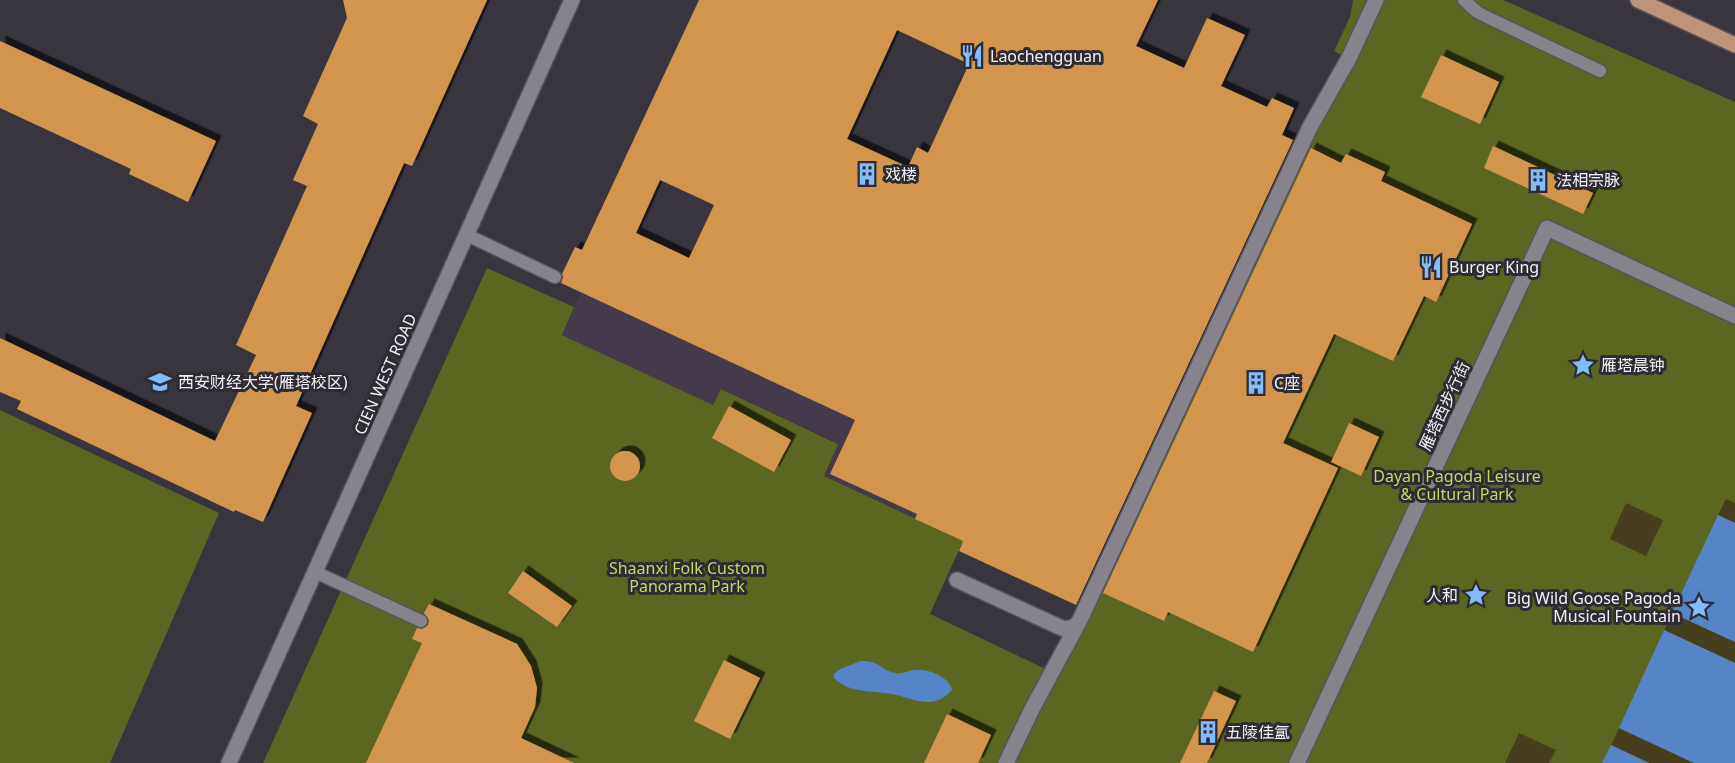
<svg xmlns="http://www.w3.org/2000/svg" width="1735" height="763" viewBox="0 0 1735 763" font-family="'Noto Sans','Noto Sans SC',sans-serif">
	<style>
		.industrial { fill: #443a4b }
		.green { fill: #5b6621 }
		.sand { fill: #473e1e }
		.water { fill: #5584c7 }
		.building { fill: #d3954d; fill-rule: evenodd; filter: url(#shadow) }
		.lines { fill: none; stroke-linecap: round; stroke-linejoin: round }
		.service-casing { stroke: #56545b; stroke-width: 15 }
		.minor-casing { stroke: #56545b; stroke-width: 18 }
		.secondary-casing { stroke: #56545b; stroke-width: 18 }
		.primary-casing { stroke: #56545b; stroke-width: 18 }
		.service { stroke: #86838d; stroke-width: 12 }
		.minor { stroke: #86838d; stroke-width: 15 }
		.secondary { stroke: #86838d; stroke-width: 15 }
		.primary { stroke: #be9378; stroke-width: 15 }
		.labels { text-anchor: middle; stroke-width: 6; stroke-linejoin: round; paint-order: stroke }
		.poi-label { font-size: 16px; fill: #f3f1f7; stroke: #2e2b33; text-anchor: start }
		.street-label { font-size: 16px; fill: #f3f1f7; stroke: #2e2b33 }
		.park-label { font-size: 16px; fill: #c5d862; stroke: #2e2b33 }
	</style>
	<defs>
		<filter id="shadow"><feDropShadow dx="5.5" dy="-5.5" stdDeviation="0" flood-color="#0009"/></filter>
	</defs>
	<rect width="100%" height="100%" fill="#38353e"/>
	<path class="industrial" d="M581,292L948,463L845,440L830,474L917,514L915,519L823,476L838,443L722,389L713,406L562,335Z"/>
	<path class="green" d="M1353,0H1503L1735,102V763H263L487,268L574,307L562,335L713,405L721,389L838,444L824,476L963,541L930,614L1052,672L1348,58L1334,51L1350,17Z
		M0,410L219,513L110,763H0Z"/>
	<path class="sand" d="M1726,499L1735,503V523L1718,515Z
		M1626,503L1663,520L1646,556L1610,539Z
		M1672,613L1735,642V663L1664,630Z
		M1619,728L1694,763H1649L1611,745Z
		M1519,733L1556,750L1549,763H1505Z"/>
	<path class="water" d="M1718,515L1735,523V642L1672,613Z
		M1664,630L1735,663V763H1694L1619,728Z
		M861,661C880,660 881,671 896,673C902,674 908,671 914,670C927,668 950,677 952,690C946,697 938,702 928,702C915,702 904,696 891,694C871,690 850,694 834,678V674L840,669Z
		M1611,745L1649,763H1602Z"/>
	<path class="building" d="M343,0H487L412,166L404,163L296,406L312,413L263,522L235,510L234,512L17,409L21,401L0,392V338L215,441L256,355L236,345L307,186L293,180L318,124L303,116L347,18Z
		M699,0H1158L1136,46L1184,68L1207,18L1245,35L1221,86L1267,107L1272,98L1294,108L1282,135L1293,140L1076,605L959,551L963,541L915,519L917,514L830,474L855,420L561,283L563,277L562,274L575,247L582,250ZM897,30L969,64L928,153L917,147L908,167L847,139ZM660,180L714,205L689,258L636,233Z
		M0,41L216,141L188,202L129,174L131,169L0,108Z
		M1441,55L1499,82L1480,124L1421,97Z
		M1493,146L1593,193L1583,214L1484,168Z
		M1311,148L1341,163L1346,154L1385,172L1381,181L1472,224L1436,302L1424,296L1393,361L1334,334L1283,443L1338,468L1253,652L1168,612L1164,621L1103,593Z
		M729,406L791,440L774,472L712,438Z
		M1349,423L1379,437L1361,476L1331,462Z
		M610 466a15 15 0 1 1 30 0a15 15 0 1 1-30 0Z
		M523,571L572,606L557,627L508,593Z
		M429,604L517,644L531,666L537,688L535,707L521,738L574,763H366L422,643L412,639L417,628L422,629L428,625L429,620L424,613Z
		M724,660L760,678L730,739L694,721Z
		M1214,691L1236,701L1207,763H1180Z
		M947,714L991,735L978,763H924Z"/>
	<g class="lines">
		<g class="service-casing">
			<path id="service" d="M1464,0L1477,12L1493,20L1600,71
				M467,235L555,277
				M315,572L421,621"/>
		</g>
		<g class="minor-casing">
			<path id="minor" d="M957,580L1064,629L1074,627L1079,622L1310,127L1349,58L1376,0
				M1006,763L1032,709L1079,622
				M1297,763L1547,228L1735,316"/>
		</g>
		<g class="secondary-casing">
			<path id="secondary" d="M229,763L572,0"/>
		</g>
		<g class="primary-casing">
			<path id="primary" d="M1638,0L1735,45"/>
		</g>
		<use href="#service" class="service"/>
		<use href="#minor" class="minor"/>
		<use href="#secondary" class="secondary"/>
		<use href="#primary" class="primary"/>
	</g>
	<defs>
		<g id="restaurant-bare" transform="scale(1.8)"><path d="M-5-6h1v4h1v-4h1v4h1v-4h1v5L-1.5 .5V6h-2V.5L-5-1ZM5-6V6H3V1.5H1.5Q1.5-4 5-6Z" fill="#83bcfb" stroke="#2e2b33" stroke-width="2.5" paint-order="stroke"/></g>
		<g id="building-bare" transform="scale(1.8)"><path d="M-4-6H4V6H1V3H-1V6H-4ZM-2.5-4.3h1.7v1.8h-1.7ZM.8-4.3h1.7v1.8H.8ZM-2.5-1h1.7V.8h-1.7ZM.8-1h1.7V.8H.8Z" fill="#83bcfb" stroke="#2e2b33" stroke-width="2.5" paint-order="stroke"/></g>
		<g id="sight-bare" transform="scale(1.8)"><path d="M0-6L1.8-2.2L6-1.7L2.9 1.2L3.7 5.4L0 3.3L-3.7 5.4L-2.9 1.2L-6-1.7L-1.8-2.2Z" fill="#83bcfb" stroke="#2e2b33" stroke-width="2.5" paint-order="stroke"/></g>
		<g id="university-bare" transform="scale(1.8)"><path d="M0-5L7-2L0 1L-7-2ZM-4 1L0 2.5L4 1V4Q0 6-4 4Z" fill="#83bcfb" stroke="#2e2b33" stroke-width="2.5" paint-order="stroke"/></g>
	</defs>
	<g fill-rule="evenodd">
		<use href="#restaurant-bare" x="972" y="56"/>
		<use href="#building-bare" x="867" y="174"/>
		<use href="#building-bare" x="1538" y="180"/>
		<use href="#restaurant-bare" x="1431" y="267"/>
		<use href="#sight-bare" x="1583" y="365"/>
		<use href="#university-bare" x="160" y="382"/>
		<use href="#building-bare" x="1256" y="383"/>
		<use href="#sight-bare" x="1476" y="595"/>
		<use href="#sight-bare" x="1699" y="607"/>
		<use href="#building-bare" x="1208" y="732"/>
	</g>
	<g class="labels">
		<g class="poi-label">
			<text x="990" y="62">Laochengguan</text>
			<text x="885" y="180">戏楼</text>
			<text x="1556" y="186">法相宗脉</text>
			<text x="1449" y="273">Burger King</text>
			<text x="1601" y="371">雁塔晨钟</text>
			<text x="178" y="388">西安财经大学(雁塔校区)</text>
			<text x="1274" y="389">C座</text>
			<text x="1458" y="601" text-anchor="end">人和</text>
			<text x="1681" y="604" text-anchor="end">Big Wild Goose Pagoda<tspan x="1681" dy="18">Musical Fountain</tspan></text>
			<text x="1226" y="738">五陵佳氲</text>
		</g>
		<g class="street-label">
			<text transform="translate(385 374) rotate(-66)" y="6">CIEN WEST ROAD</text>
			<text transform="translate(1444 406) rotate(-65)" y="6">雁塔西步行街</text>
		</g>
		<g class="park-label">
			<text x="1457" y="482">Dayan Pagoda Leisure<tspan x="1457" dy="18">&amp; Cultural Park</tspan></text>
			<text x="687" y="574">Shaanxi Folk Custom<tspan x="687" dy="18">Panorama Park</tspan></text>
		</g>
	</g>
</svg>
